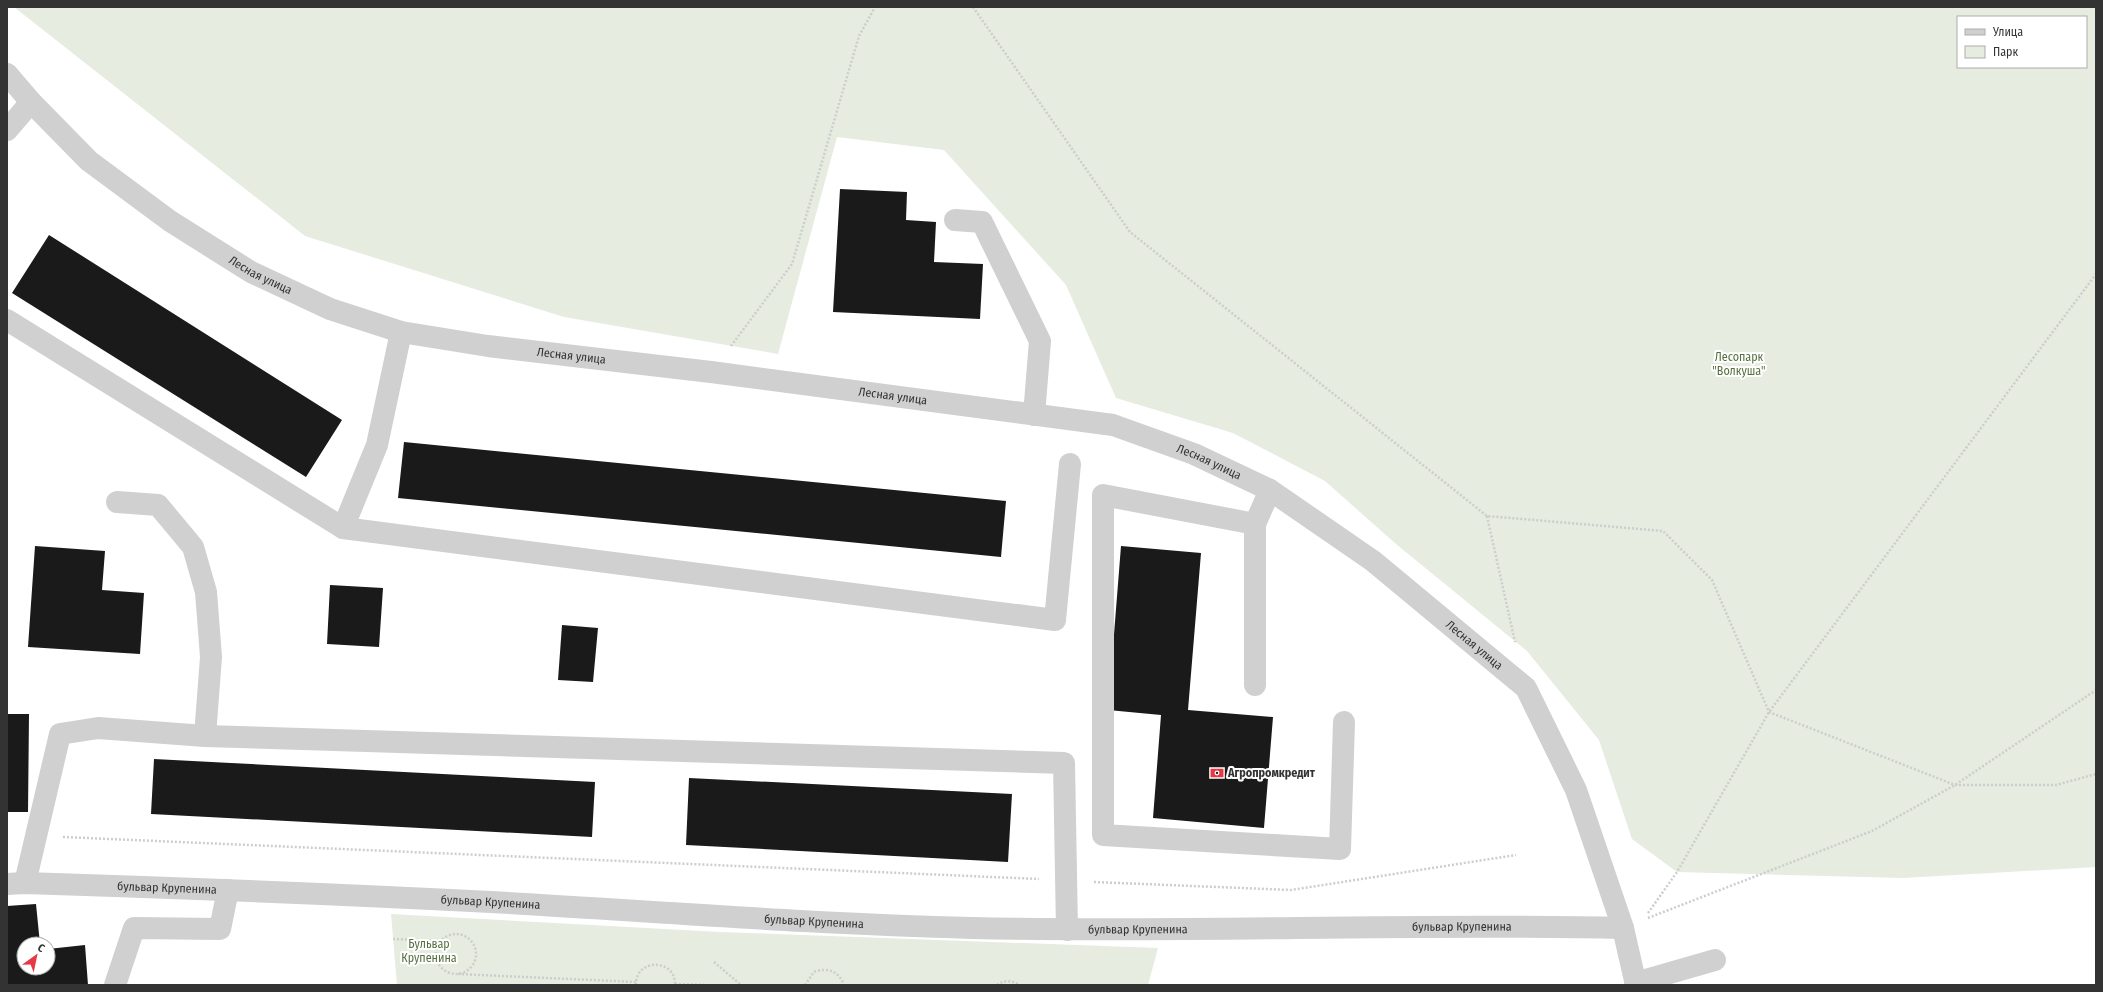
<svg xmlns="http://www.w3.org/2000/svg" width="2103" height="992" viewBox="0 0 2103 992" font-family="'Fira Sans Condensed',sans-serif">
	<style>
		.green { fill: #e6ecdf; fill-rule: evenodd }
		.building { fill: #1a1a1a }
		.lines { fill: none; stroke-linecap: round; stroke-linejoin: round }
		.path { stroke: #cdcdcd; stroke-width: 2.5; stroke-dasharray: 2 2; stroke-linecap: butt }
		.minor { stroke: #d0d0d0; stroke-width: 22 }
		.labels { text-anchor: middle; stroke-width: 4; stroke-linejoin: round; paint-order: stroke }
		.street-label { font-size: 12px; fill: #333; stroke: #fff }
		.park-label { font-size: 12px; fill: #56703f; stroke: #fff }
		.poi-label { font-size: 12px; font-weight: bold; fill: #333; stroke: #fff; text-anchor: start }
	</style>
	<rect width="100%" height="100%" fill="#fff"/>
	<path class="green" d="M14,7H2096V867L1903,878L1677,872L1632,839L1599,740L1527,651L1396,544L1325,481L1233,433L1116,398L1066,285L944,150L837,137L778,354L564,317L305,236ZM1958,17H2086V67H1958Z
		M391,914L720,932L1158,948L1148,985H397Z"/>
	<path class="building" d="M840,189L907,192L906,220L936,222L934,262L983,264L980,319L833,312Z
		M49,235L342,420L306,477L12,293Z
		M404,442L1006,501L1001,557L398,498Z
		M35,546L105,551L102,590L144,593L140,654L28,647Z
		M1121,546L1201,553L1188,710L1273,717L1264,828L1153,818L1161,715L1108,710Z
		M330,585L383,588L379,647L327,644Z
		M562,625L598,628L593,682L558,680Z
		M7,714H29L28,812H7Z
		M154,759L595,782L592,837L151,814Z
		M689,778L1012,794L1008,862L686,845Z
		M36,904L40,944H24V968H48V949L85,945L88,985H7V906Z"/>
	<g class="lines">
		<path class="path" d="M973,7L1130,232L1487,516L1663,531L1712,580L1769,712L1955,785H2056L2096,774
			M731,346L792,264L859,36L875,7
			M1487,516L1515,642
			M63,837L1039,879
			M1094,882L1291,890L1516,855
			M1648,913L1677,872L1769,712L2096,274
			M1648,918L1872,831L1955,785L2096,690
			M436 954a20 20 0 1 1 40 0a20 20 0 1 1-40 0Z
			M393,939L441,941
			M714,962L741,985
			M458,974L636,982
			M675,984L706,985
			M636,985C635,958 676,958 675,985
			M805,985L814,972C827,967 839,971 844,985
			M997,985C1004,980 1012,980 1019,985"/>
		<g class="minor">
			<path id="s1" d="M7,74L31,102L89,161L170,221L251,272L330,309L401,332L488,346L711,372L1113,425L1194,454L1270,490L1373,561L1526,688L1576,790L1623,928L1636,985"/>
			<path d="M7,130L31,102"/>
			<path d="M955,220L982,222L1040,341L1034,415"/>
			<path d="M7,320L343,528"/>
			<path d="M401,332L377,445L343,528L1055,620L1070,464"/>
			<path d="M117,502L158,505L193,547L206,592L211,657L205,736"/>
			<path d="M1255,524L1103,495V835L1340,849L1344,722"/>
			<path d="M1255,685V524L1270,490"/>
			<path d="M25,883L60,734L98,728L205,736L1064,763L1067,930"/>
			<path id="s2" d="M7,884L25,883C181,888 336,894 491,902C651,911 811,924 972,928C1189,933 1406,923 1623,928"/>
			<path d="M1635,983L1715,960"/>
			<path d="M115,985L134,928L220,929L228,890"/>
		</g>
	</g>
	<defs>
		<g id="bank-bare" transform="scale(1.08)"><path d="M-6-4H6V4H-6ZM0-2.3a2.3 2.3 0 1 0 0 4.6a2.3 2.3 0 1 0 0-4.6Z" fill="#e63946" stroke="#fff" stroke-width="2.5" paint-order="stroke"/></g>
	</defs>
	<g fill-rule="evenodd">
		<use href="#bank-bare" x="1217" y="773"/>
	</g>
	<g class="labels">
		<g class="street-label">
			<text dy="4" stroke="none"><textPath href="#s1" startOffset="326">Лесная улица</textPath></text>
			<text dy="4" stroke="none"><textPath href="#s1" startOffset="650">Лесная улица</textPath></text>
			<text dy="4" stroke="none"><textPath href="#s1" startOffset="974">Лесная улица</textPath></text>
			<text dy="4" stroke="none"><textPath href="#s1" startOffset="1299">Лесная улица</textPath></text>
			<text dy="4" stroke="none"><textPath href="#s1" startOffset="1623">Лесная улица</textPath></text>
			<text dy="4" stroke="none"><textPath href="#s2" startOffset="160">бульвар Крупенина</textPath></text>
			<text dy="4" stroke="none"><textPath href="#s2" startOffset="484">бульвар Крупенина</textPath></text>
			<text dy="4" stroke="none"><textPath href="#s2" startOffset="808">бульвар Крупенина</textPath></text>
			<text dy="4" stroke="none"><textPath href="#s2" startOffset="1456">бульвар Крупенина</textPath></text>
			<text dy="4" stroke="none"><textPath href="#s2" startOffset="1132">бульвар Крупенина</textPath></text>
		</g>
		<g class="park-label">
			<text x="1739" y="361">Лесопарк<tspan x="1739" dy="14">"Волкуша"</tspan></text>
			<text x="429" y="948">Бульвар<tspan x="429" dy="14">Крупенина</tspan></text>
		</g>
		<g class="poi-label">
			<text x="1228" y="777">Агропромкредит</text>
		</g>
	</g>
	<rect width="2103" height="992" fill="none" stroke="#333333" stroke-width="16"/>
	<rect x="1957" y="16" width="130" height="52" fill="#ffffff" stroke="#adadad"/>
	<rect x="1965" y="29" width="20" height="6" fill="#d0d0d0" stroke="#adadad"/>
	<text x="1993" y="36" font-size="12" fill="#333333">Улица</text>
	<rect x="1965" y="46" width="20" height="12" fill="#e6ecdf" stroke="#adadad"/>
	<text x="1993" y="56" font-size="12" fill="#333333">Парк</text>
	<g transform="translate(36 956) rotate(33)"><circle r="19" fill="#ffffff" stroke="#adadad"/>
	<path d="M0-3L7 15L0 10L-7 15Z" fill="#e63946"/>
	<text y="-6" font-size="11" font-weight="bold" text-anchor="middle" fill="#333333">С</text>
	</g>
</svg>
